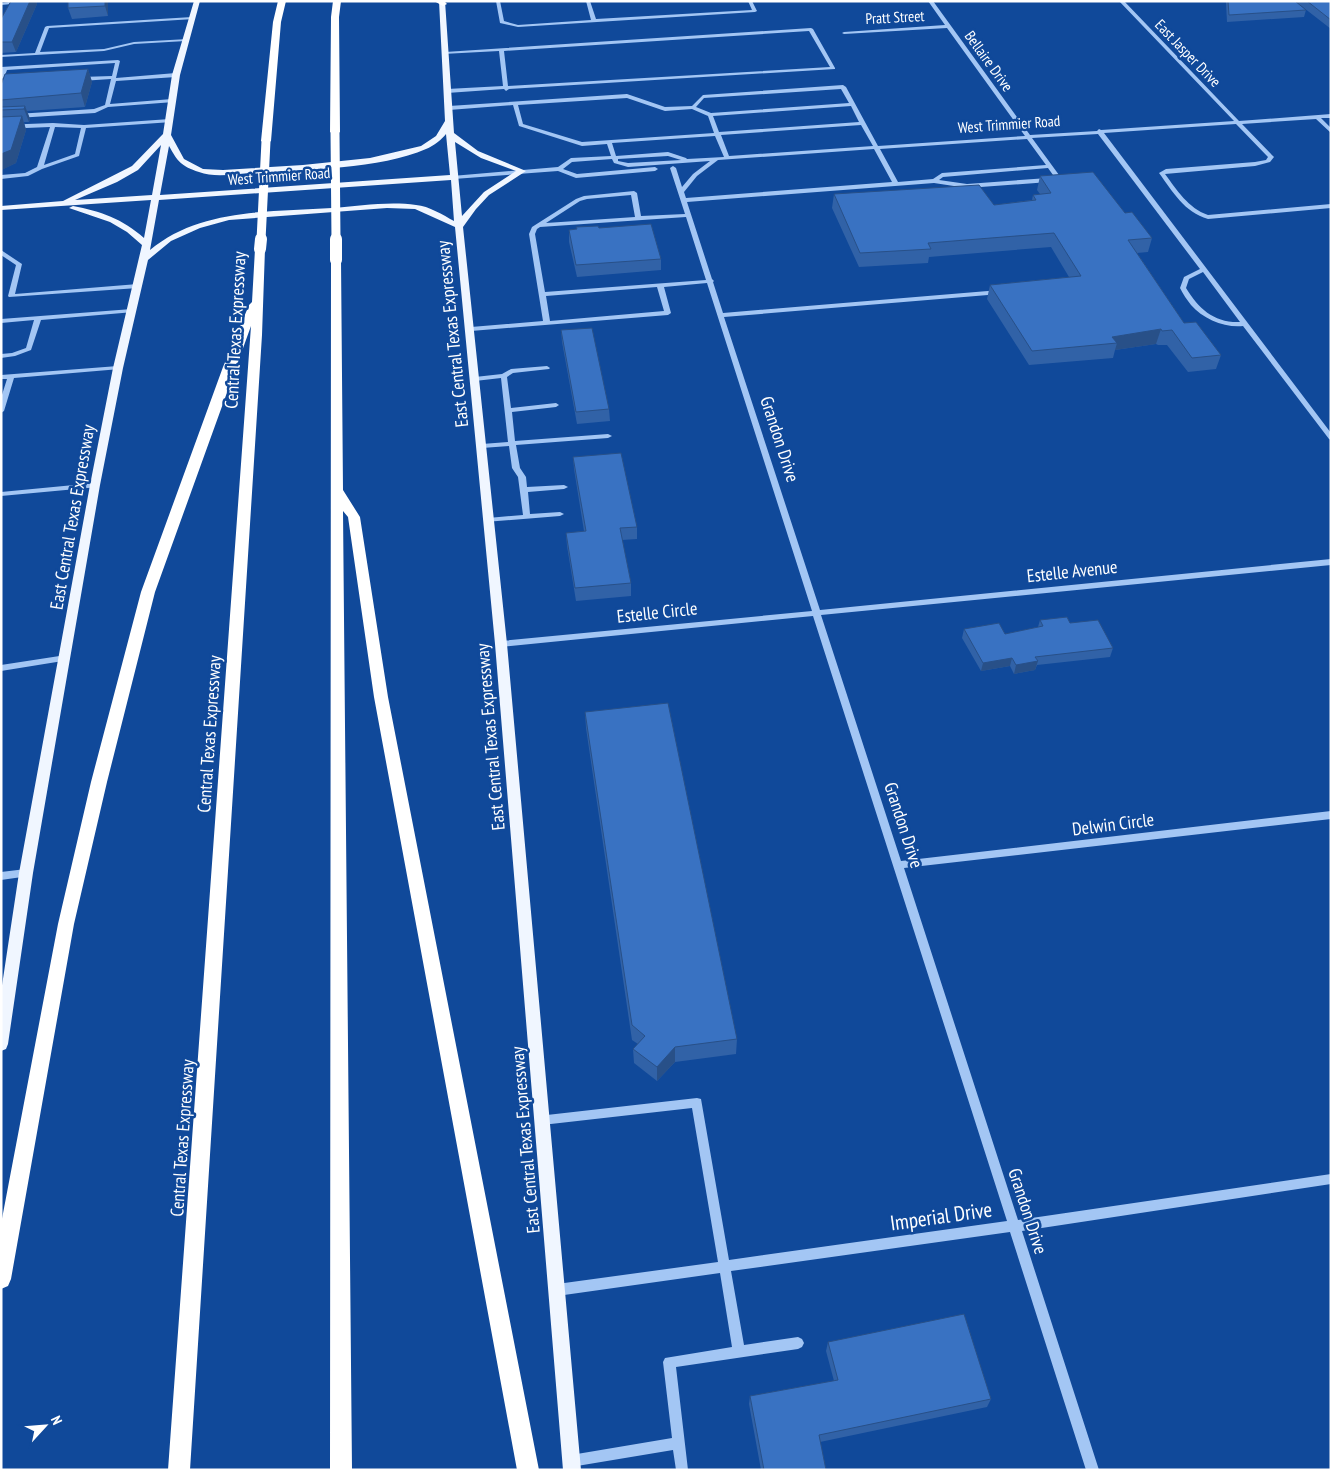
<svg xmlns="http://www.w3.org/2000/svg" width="1332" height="1471" font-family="'PT Sans Narrow',sans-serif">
<rect width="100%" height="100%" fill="#10499a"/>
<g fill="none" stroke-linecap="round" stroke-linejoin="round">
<g fill="#a3c6f4" fill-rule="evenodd">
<polygon points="20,1 44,1 1,5 1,3"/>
<polygon points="496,1 500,1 504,21 518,25 591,20 586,1 590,1 596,19 752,10 748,1 752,1 757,11 755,12 518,27 500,23"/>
<path d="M928,1H933L1030,135L1097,131L1099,129L1101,130L1234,121L1119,1H1124L1239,121L1331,114V118H1321L1331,128V133L1316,119L1242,124L1273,156L1274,157L1270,162L1255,166L1165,174C1177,190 1188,208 1208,215L1331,204V208L1208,219C1184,212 1173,192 1159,173L1166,169L1255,162L1266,160L1268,157L1236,124L1104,133L1331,433V440L1329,439L1243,326C1225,328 1203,319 1191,305C1187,300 1183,294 1180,288L1184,277L1200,269L1098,134L1032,138L1059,175L1049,182L967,188L934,183L687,202L712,279L714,281L713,282L723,313L1000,290L1003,292L1000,294L724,317L820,610L1331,559V565L821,615L901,861L1331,811V819L904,868L1018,1220L1331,1174V1184L1022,1231L1099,1470H1086L1010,1232L731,1271L744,1345L798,1337L802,1339L804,1343L802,1347L798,1349L676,1367L688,1470H676L673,1450L571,1467L566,1466L565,1461L566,1456L571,1455L672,1438L663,1362L665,1358L732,1347L720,1273L557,1296L553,1294L551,1290L553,1286L557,1284L718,1262L692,1108L542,1125L538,1124L537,1120L538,1116L697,1098L701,1099L729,1260L1007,1221L813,616L501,647L497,644L501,641L812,611L707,283L664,287L671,313L668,315L471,331L468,329L471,327L543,321L529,234L532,227L576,199L584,196L634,191L637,193L641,216L685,214L670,168L673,166L676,168L682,187L693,174L710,161L628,167L614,163L612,159L572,162L563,169L577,174L655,167L658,169L655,171L576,178L558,171L454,179L451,177L452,176L558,167L571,158L611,156L607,144L582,146L519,126L513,105L449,110L446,108L449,106L627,94L665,107L692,106L703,95L843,85L846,87L878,146L1025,136L947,28L844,34L842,33L844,32L945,25ZM841,89L849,103L711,113L696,107L704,98ZM627,98L665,111L692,109L708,116L714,133L582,142L523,124L518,105ZM851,106L859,122L719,132L713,116ZM861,125L873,146L729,156L721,135ZM715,136L724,157L687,159L686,158L668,152L616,156L612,143ZM1027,139L1046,165L942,173L933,179L898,182L880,149ZM874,149L892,182L686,198L684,192L697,176L718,160ZM668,156L681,160L628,163L618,161V159ZM1048,168L1053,175L1048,178L967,184L939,180L943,177ZM631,195L635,217L546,223L580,201L587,199ZM686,217L706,280L545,292L535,234L537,229L540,227ZM1203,272L1240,322C1214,323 1199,309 1186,288L1189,279ZM657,287L664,311L550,321L546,296Z"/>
<polygon points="192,17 194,18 194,19 49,28 40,52 104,49 134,42 188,39 188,40 186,41 134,44 104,51 1,57 1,55 35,53 45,27 47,26"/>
<path d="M811,28L813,29L835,68V69L509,89L506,91L504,89L447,93L444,91L447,89L503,86L499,51L443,54V53L445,52ZM809,31L830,67L508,86L504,51Z"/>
<polygon points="118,60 120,61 116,78 176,73 179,75 176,77 116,81 110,104 172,99 175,101 174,102 108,107 95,113 1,119 1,115 94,109 105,105 111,79 81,81 78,79 81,77 112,76 115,63 7,70 4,78 1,79 1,67"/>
<path d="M170,119L173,121L172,122L86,128L79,156L42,169L28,176L1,179V175L25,173L37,167L50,127L1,129V125L53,123L84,125ZM55,127L81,128L75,154L44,165Z"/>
<polygon points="1,250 22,264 15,294 138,284 141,286 138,288 9,297 8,296 16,265 1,255"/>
<polygon points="132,309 135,311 134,312 41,320 31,350 15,356 1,358 1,354 12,353 26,348 34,320 1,323 1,319"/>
<polygon points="118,366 121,368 120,369 14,378 4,411 1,413 1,398 7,379 1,379 1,375"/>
<polygon points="547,366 550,368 549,369 513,373 507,377 511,408 556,403 559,405 556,407 512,412 515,441 608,434 612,436 608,438 516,445 520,468 526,477 527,487 564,485 568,487 564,489 528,492 530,514 560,512 564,514 560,516 485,522 484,520 488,518 523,515 518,477 512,468 509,446 482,448 478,446 482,444 508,442 501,378 475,381 472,379 475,377 502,374 511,369"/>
<polygon points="95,483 98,483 98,487 1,496 1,492"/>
<polygon points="66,655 69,656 70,658 69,660 1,671 1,665"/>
<polygon points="26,869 29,870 31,873 29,876 1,880 1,872"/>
</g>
<path fill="#f0f6ff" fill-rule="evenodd" d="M194,1H200L180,75L171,135L184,159L203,169L223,170L303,165L370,158L421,146L436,136L445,121L439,1H445L454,133L478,151L526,171L489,195L476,209L463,227L507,644L581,1470H563L495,644L455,227L415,209L387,208L229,220L200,228L171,241L148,260L123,368L100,485L33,873L8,1044L6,1049L1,1051V992L19,873L90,485L113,368L142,245L127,232L110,222L69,208L73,206C100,211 123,219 144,238L151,200L1,210V206L63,201L132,166L163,134L172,75ZM446,134L450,175L160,195L169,146C178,162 181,166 199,172C214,178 236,174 252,173C301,170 381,169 426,149C434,146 442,139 446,134ZM455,142L481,158L516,171L484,192L462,216ZM161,145L152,195L75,200L117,182L138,170ZM451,180L454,221C443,215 429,206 416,205C389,201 359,206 332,208C271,212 200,208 150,250L159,200Z"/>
<g fill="#fff" fill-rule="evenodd">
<polygon points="278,1 286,1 281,22 271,141 266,144 261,141 273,22"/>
<polygon points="333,1 341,1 339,17 340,132 335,135 330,132 331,17"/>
<polygon points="434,1 444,1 447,4 443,6"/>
<polygon points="260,246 265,249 262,335 190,1470 168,1470 251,326 155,592 107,782 74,924 11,1279 8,1286 1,1289 1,1224 58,924 91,782 141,592 223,367 249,305 252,302 255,249"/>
<polygon points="336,257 341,260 343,490 360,517 388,697 539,1470 517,1470 374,697 348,517 343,511 352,1470 330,1470 331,260"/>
</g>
<g stroke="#fff" stroke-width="9">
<polyline points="335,132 336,240"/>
<polyline points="261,240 266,141"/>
</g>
<g stroke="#fff" stroke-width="12">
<polyline points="336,239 336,260"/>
<polyline points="260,249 261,239"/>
</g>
</g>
<g fill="#3162a7">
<polygon points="11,1 36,1 37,4 16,52 1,53 1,19"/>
<polygon points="108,1 108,16 72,19 68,8"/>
<polygon points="1226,1 1295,1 1306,10 1304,17 1227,22 1226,3"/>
<polygon points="1295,1 1331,1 1331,29"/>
<polygon points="88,69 92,82 85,107 27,111 30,119 29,122 24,122 26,130 16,163 1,170 1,85"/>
<polygon points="1040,176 1125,213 1152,238 1148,252 1137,253 1184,323 1221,355 1216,369 1188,372 1167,345 1158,345 1156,344 1115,350 1113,358 1029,365 987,299 990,285 1069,277 1051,247 929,257 928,263 859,267 832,208 834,194 994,205 1032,200 1033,195 1040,194 1037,190"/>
<polygon points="576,227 599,228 661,259 661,270 577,277 569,242 569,230 576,229"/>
<polygon points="561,330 609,409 610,421 577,424 562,342"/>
<polygon points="573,457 637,527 637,539 622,540 631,583 631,596 576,601 567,546 566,533 584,531 574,469"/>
<polygon points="1040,620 1070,623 1113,648 1110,657 1037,665 1035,670 1014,674 1010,666 981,671 962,638 964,629 1005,634 1038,627"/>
<polygon points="585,712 737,1039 736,1054 675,1062 657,1081 634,1063 633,1049 638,1044 632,1040 586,728"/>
<polygon points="828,1342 991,1399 987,1407 820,1442 826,1470 761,1470 749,1404 750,1396 834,1381 826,1351"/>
</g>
<g fill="#285088">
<polygon points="30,1 36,1 37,4 16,52 12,42"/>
<polygon points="105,1 108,1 108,16 105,6"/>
<polygon points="88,69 92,82 85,107 81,93"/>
<polygon points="25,106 30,119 29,122 24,109"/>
<polygon points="22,116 26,130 16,163 2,170 1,167 1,154"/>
<polygon points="1161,329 1156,344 1115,350 1117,343 1112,337"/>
<polygon points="1012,658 1010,666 981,671 983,663"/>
<polygon points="1038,661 1035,670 1014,674 1016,665"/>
<polygon points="675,1047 675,1062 657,1081 657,1067"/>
</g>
<g fill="#3972c2" stroke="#285088">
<polygon points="11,1 30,1 12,42 1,42 1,19"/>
<polygon points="68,1 105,1 105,6 68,8"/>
<polygon points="1228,1 1295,1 1306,10 1229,15"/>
<polygon points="1307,1 1331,1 1331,20"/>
<polygon points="88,69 81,93 1,100 1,85 5,74"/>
<polygon points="25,106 24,109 1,110 1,107"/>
<polygon points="22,116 11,150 1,154 1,117"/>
<polygon points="1093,172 1125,213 1132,212 1152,238 1128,240 1184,323 1196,322 1221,355 1192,358 1172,330 1162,331 1161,329 1112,337 1117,343 1032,351 990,285 1081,276 1054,233 928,243 931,249 860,253 834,194 979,185 994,205 1036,200 1033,195 1051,193 1040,176"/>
<polygon points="651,224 661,259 576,265 569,230 577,229 576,227 598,226 599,228"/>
<polygon points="592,328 609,409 576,412 561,330"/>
<polygon points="621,453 637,527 620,528 631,583 575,588 566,533 586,531 573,457"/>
<polygon points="1067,617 1070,623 1098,620 1113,648 1035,657 1038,661 1016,665 1012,658 983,663 964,629 999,623 1005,634 1043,626 1040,620"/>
<polygon points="668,703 737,1039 675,1047 657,1067 633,1049 645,1036 632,1025 585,712"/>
<polygon points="964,1314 991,1399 819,1435 826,1470 764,1470 750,1396 838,1380 828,1342"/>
</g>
<g text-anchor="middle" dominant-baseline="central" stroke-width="5" stroke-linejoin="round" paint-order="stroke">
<g font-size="15" fill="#fff" stroke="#10499a">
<text transform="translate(895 17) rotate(-3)">Pratt Street</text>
<text transform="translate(1188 53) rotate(46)">East Jasper Drive</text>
<text transform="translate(989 61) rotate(54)">Bellaire Drive</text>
<text transform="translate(1009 124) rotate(-4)">West Trimmier Road</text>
<text transform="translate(279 176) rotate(-4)">West Trimmier Road</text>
</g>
<g font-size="18" fill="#fff" stroke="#10499a">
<text transform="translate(235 330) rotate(-87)">Central Texas Expressway</text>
<text transform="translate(452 334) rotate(-96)">East Central Texas Expressway</text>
<text transform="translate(780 439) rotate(72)">Grandon Drive</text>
<text transform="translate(72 517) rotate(-80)">East Central Texas Expressway</text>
<text transform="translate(1072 571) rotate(-6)">Estelle Avenue</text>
<text transform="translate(657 612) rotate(-6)">Estelle Circle</text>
<text transform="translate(209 734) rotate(-86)">Central Texas Expressway</text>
<text transform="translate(490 737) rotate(-95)">East Central Texas Expressway</text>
<text transform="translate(1113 824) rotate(-7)">Delwin Circle</text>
<text transform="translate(904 825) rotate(72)">Grandon Drive</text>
<text transform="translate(182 1138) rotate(-86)">Central Texas Expressway</text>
<text transform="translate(525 1140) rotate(-95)">East Central Texas Expressway</text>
<text transform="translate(1028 1211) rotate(72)">Grandon Drive</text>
</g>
<g font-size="21" fill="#fff" stroke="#10499a">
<text transform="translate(941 1216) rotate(-8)">Imperial Drive</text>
</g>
</g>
<rect width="1332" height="1471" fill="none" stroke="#ffffff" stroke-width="5"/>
<g transform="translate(45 1426) rotate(64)" stroke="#10499a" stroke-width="4" paint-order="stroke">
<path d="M0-4L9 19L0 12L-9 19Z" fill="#ffffff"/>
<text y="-8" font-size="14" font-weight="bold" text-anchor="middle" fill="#ffffff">N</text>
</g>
</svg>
